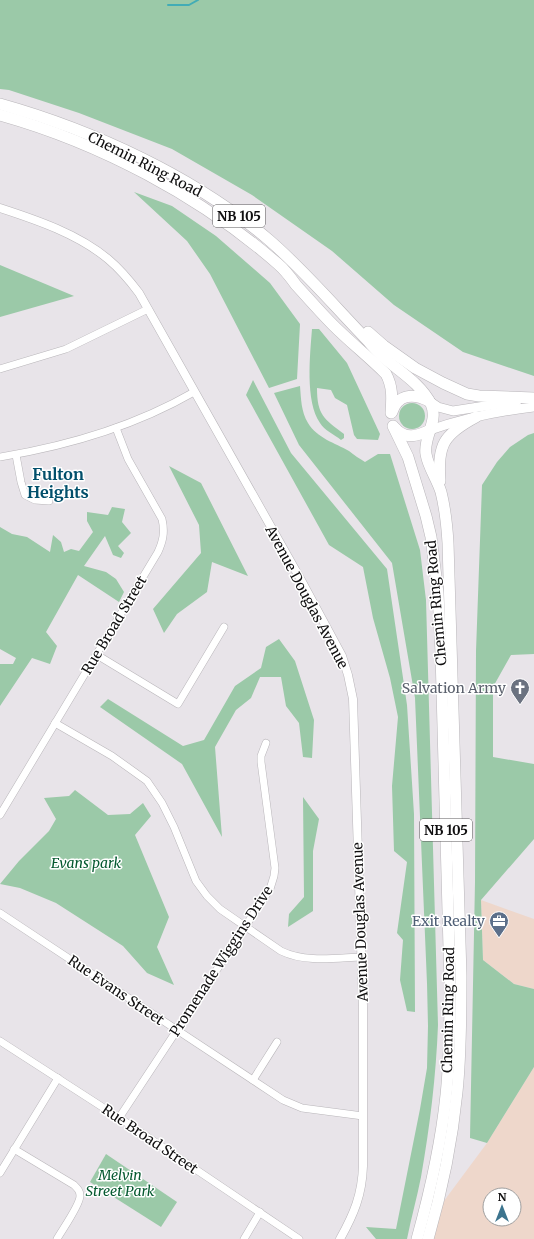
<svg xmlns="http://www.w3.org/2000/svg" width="534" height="1239" font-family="Merriweather,serif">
<rect width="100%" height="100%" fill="#e8e4e9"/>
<g fill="#eed7cb" fill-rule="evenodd">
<polygon points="481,900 534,919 534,989 514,984 483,960"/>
<path d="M534,1067V1239H428L435,1213L487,1143ZM490,1195H514V1219H490Z"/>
</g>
<g fill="#9bc9a8">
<polygon points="0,0 534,0 534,376 463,352 394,305 332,251 252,195 172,149 79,113 9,90 0,89"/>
<polygon points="134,192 172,206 216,236 270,283 300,324 297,379 269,388 210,274 187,241"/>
<polygon points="0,265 74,296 0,317"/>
<path d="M312,329H319L347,363L380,434L378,440L357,439L354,435L347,405L335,398L331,390L317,388C317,415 324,419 344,434V438L341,440C335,435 324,430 320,423C305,401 310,355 312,329Z"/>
<polygon points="253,380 291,453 387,569 407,705 414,814 415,1012 407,1011 400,980 403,940 397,933 407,862 394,851 392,786 398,717 390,678 373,618 363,567 329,545 246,395"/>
<path d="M300,386C301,398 301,412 308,423C317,438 335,443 349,451C354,455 360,459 365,462L378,454H390L420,550L426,600L438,1025C436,1076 430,1126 421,1177C417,1198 411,1218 407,1239H376L366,1227L396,1229L420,1109L427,1068L428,1026L427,983L415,698L392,563L299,445L274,393Z"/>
<circle cx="412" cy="416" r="13"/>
<polygon points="534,433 534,654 511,655 493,687 493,757 534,764 534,839 481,900 483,960 514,984 534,989 534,1067 487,1143 470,1138 475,882 476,651 482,485 497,462 510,447 528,435"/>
<polygon points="169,466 201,483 248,576 212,562 207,592 177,614 164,633 153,609 201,553 199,525"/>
<polygon points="112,507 125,509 122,522 131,533 118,546 124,553 121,558 113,555 105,536 84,566 106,572 116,579 124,592 119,602 78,575 46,632 57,646 50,664 32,658 0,706 0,664 13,664 16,658 0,649 0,527 12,534 27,537 50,552 53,535 61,542 64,552 71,549 79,551 93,532 87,521 87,512 108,515"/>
<polygon points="279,639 295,661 314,720 312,758 303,757 299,723 286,706 281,677 260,677 251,698 236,710 215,747 222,837 182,764 100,707 108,699 183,746 204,740 235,686 261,668 266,647"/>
<polygon points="75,790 108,815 130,814 143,803 151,816 135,835 169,917 157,947 174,985 147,973 123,946 56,903 20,888 0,884 19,861 49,831 56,819 44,798 69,796"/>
<polygon points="303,797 319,819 313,851 313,911 288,927 289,914 304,897"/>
<polygon points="106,1154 177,1202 161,1227 90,1182"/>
</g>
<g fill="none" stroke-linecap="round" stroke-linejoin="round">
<polyline stroke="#42acb6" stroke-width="2" points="168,5 189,5 198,0"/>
<g stroke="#b9b6ba" stroke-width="8">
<g id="minor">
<polyline points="0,369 66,349 148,309"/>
<polyline points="16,455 21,482 25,495 35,500 49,501"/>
<path d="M0,457C67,446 135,426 194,392"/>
<polyline points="97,655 178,704 224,627"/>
<path d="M55,723L112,756L147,781L162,803L174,827L196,881L207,896L220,909L281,951C306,963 335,958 362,957"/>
<path d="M0,815L158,552C163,541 165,532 162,519L128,459L116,428"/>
<polyline points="0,913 283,1100 302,1108 363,1116"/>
<polyline points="0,1041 124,1121 299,1239"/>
<polyline points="253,1080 277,1042"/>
<polyline points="119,1118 270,889 274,876 275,868 261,762 261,756 266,743"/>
<path d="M14,1149L74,1185C78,1189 80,1191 80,1196C80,1205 62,1230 57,1239"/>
<polyline points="0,1173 58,1078"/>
<polyline points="244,1239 260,1212"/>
</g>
</g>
<g stroke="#b9b6ba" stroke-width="9">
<path id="tertiary" d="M0,208C37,220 78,234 108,259C120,269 130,281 139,293L301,580L342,656L348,675L353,699L363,1006V1166C362,1195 354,1214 340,1239"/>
</g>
<g stroke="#b9b6ba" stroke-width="10">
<g id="secondary">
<polyline points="429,401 438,407 453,411 517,401"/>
<path d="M430,430C464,418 499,411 534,407"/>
</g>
</g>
<g stroke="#b9b6ba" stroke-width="12">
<g id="trunk">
<path d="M0,104C93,130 195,177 269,240C305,271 336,308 369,342C373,347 378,352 383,357C400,372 420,383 431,404C439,421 423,437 426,454C428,467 437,479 441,492C445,508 447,526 448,543L461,976C461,1015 461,1054 457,1092C452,1142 442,1191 428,1239"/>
<path d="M0,115C100,143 200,196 278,264C285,270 291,278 296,285C308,298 320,312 333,325C350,342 369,357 386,374C393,387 392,399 391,413"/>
<polyline points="368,332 384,346 415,368 443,383 467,394 479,396 534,398"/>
<path d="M392,412C398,394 413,393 429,401"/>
<path d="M393,426L408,457L426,516L431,537L438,593L441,653L450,985C450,1022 450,1058 446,1095C441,1144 430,1192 417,1239"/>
<path d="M395,428C405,440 418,436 430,430"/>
<path d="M440,481C437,445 444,434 476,417"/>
</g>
</g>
<use href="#minor" stroke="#fff" stroke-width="7"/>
<use href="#tertiary" stroke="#fff" stroke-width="8"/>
<use href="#secondary" stroke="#fff" stroke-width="9"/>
<use href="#trunk" stroke="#fff" stroke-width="11"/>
</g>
<defs>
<g id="church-pin" transform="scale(1)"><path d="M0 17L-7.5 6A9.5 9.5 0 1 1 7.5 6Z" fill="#6b7280" stroke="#fff"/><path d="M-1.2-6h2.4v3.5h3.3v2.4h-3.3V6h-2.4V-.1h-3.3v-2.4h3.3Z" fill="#fff"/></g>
<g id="office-pin" transform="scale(1)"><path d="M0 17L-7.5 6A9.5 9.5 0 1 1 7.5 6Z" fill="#5c6f8a" stroke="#fff"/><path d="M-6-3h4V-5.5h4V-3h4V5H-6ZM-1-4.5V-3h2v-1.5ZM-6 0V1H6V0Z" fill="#fff"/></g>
</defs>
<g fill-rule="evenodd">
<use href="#church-pin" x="520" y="688"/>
<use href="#office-pin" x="499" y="921"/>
</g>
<g text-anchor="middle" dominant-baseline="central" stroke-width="3" stroke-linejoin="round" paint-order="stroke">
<g fill="#fff" stroke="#585758" stroke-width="1">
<rect x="213" y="205" width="52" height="22" rx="3"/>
<rect x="420" y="819" width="52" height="22" rx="3"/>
</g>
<g font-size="13" font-weight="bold" fill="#100f10">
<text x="239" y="216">NB 105</text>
<text x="446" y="830">NB 105</text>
</g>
<g font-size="14" fill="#100f10" stroke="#fff">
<text transform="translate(145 164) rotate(27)">Chemin Ring Road</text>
<text transform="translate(307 597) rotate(62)">Avenue Douglas Avenue</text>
<text transform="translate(436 603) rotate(-95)">Chemin Ring Road</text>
<text transform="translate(114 625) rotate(-59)">Rue Broad Street</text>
<text transform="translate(360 922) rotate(-92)">Avenue Douglas Avenue</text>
<text transform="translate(221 961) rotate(-57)">Promenade Wiggins Drive</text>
<text transform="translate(116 990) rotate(34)">Rue Evans Street</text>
<text transform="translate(448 1010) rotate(-89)">Chemin Ring Road</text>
<text transform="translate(150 1139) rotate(34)">Rue Broad Street</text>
</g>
<g font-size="14" fill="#5b616d" stroke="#fff" text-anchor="end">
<text x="506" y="688">Salvation Army</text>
</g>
<g font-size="14" font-style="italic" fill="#04592f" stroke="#fff">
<text x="86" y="863">Evans park</text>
<text x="120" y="1175">Melvin<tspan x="120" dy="16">Street Park</tspan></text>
</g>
<g font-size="14" fill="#4e5e75" stroke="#fff" text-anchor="end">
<text x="485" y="921">Exit Realty</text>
</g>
<g font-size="16" font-weight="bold" fill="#024f6b" stroke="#fff">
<text x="58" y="474">Fulton<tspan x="58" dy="18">Heights</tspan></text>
</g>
</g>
<g transform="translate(502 1207)"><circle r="19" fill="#ffffff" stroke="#9f9f9f"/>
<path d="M0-3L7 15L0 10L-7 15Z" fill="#3c748e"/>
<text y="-6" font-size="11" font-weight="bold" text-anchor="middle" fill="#100f10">N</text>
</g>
</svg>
